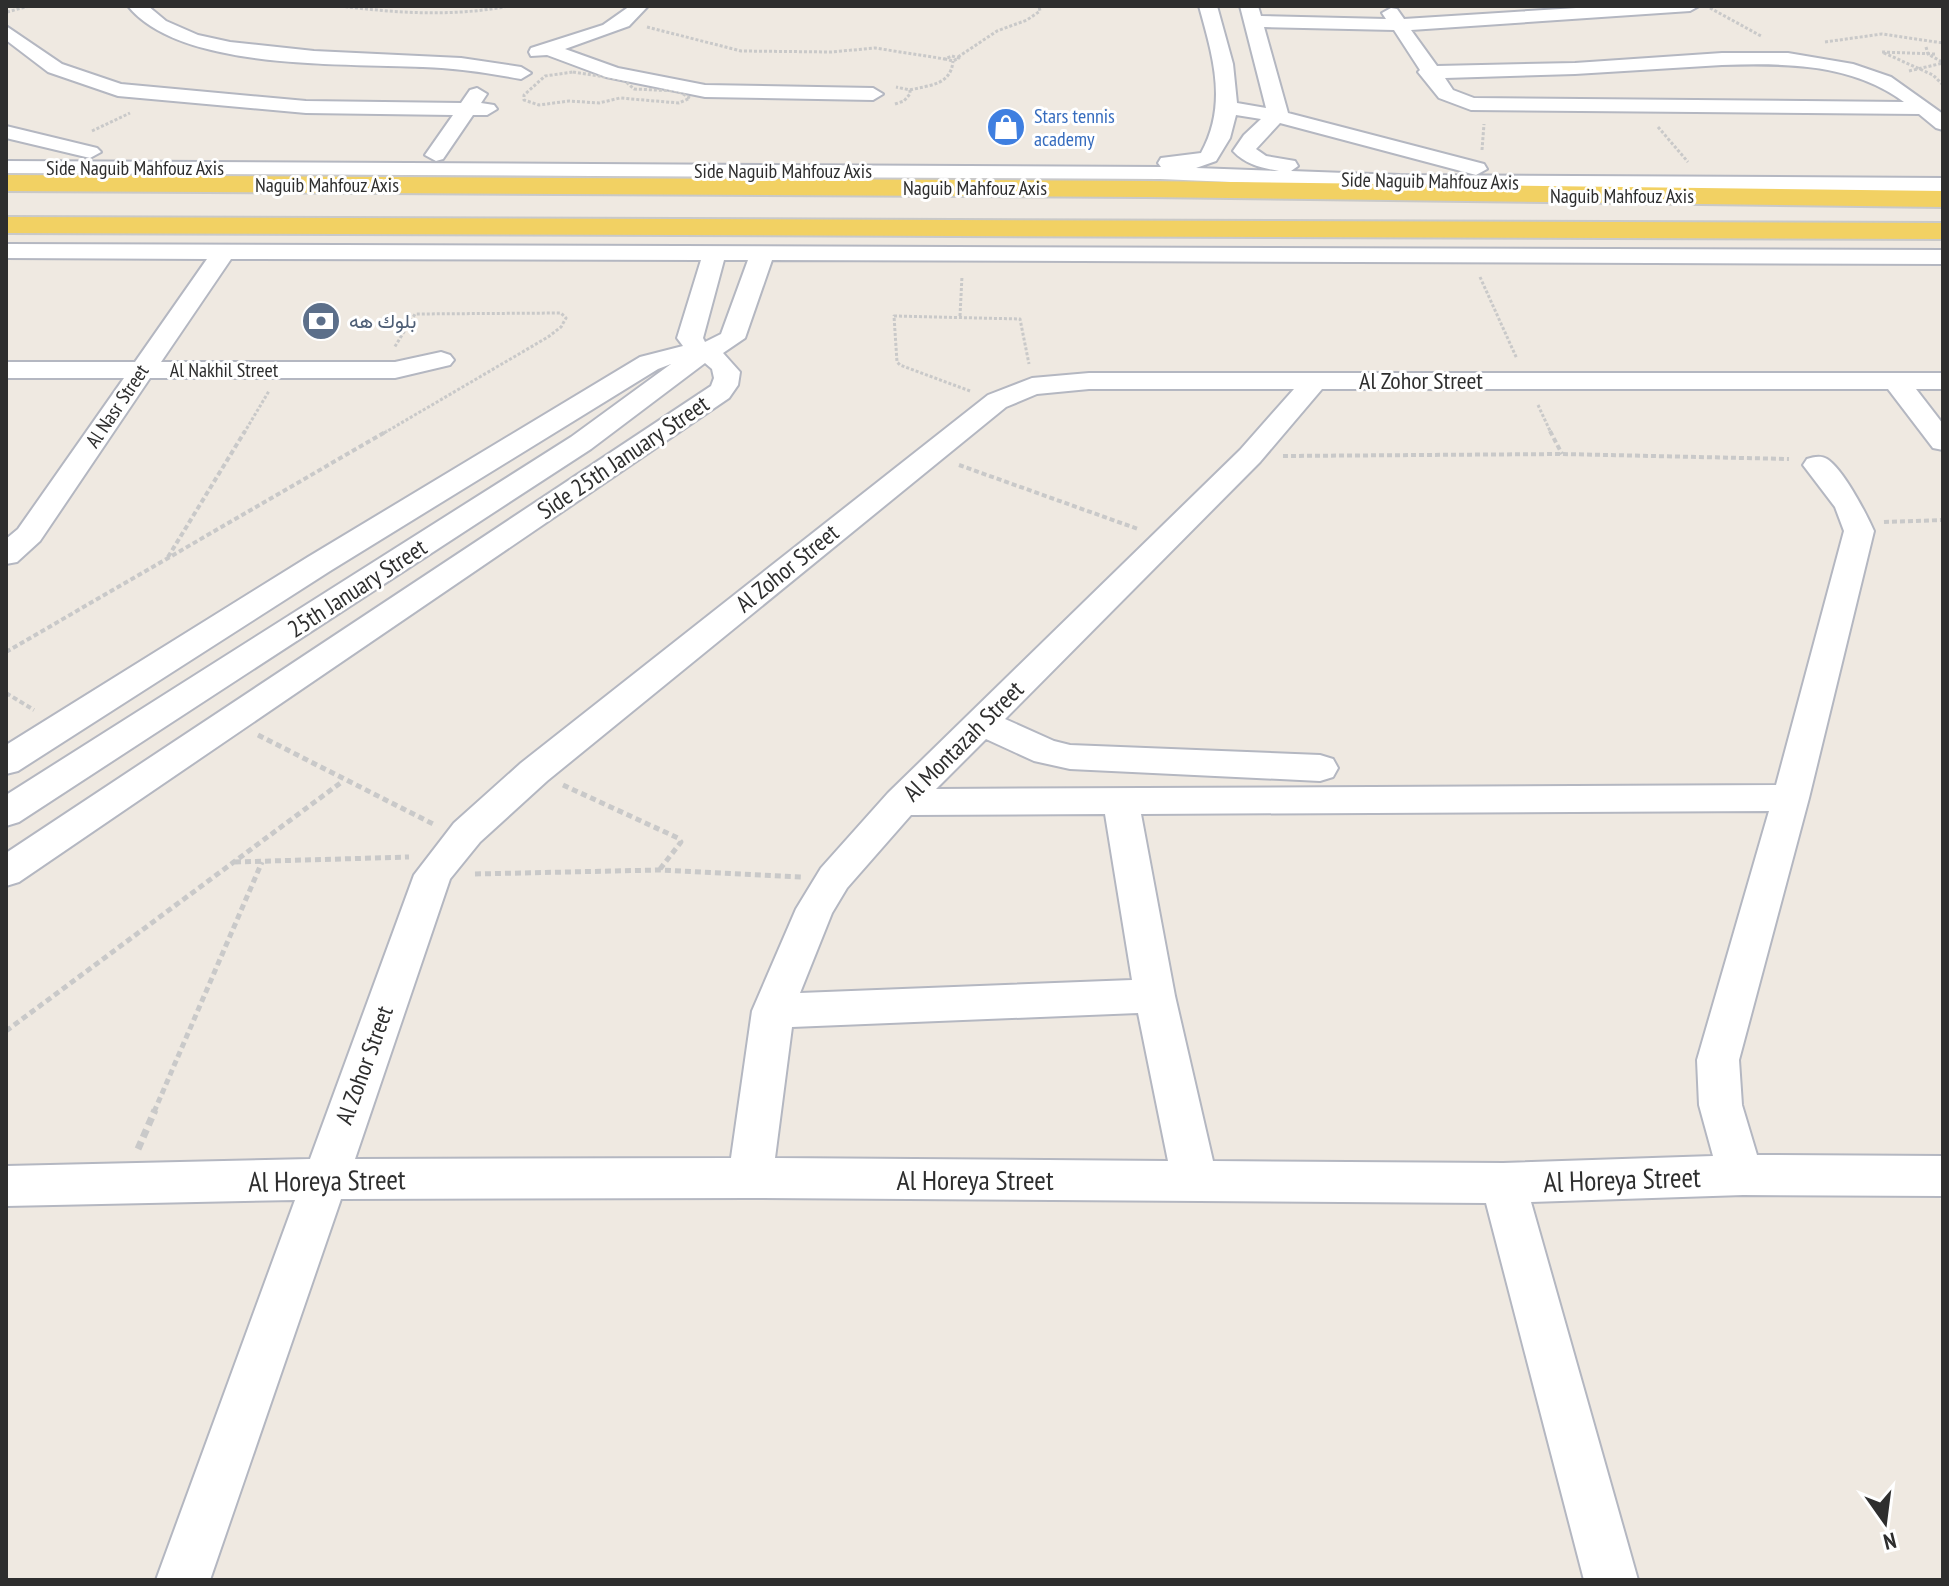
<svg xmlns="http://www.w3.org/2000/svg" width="1949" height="1586" font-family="'PT Sans Narrow',Vazirmatn,sans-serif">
<rect width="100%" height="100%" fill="#efe9e1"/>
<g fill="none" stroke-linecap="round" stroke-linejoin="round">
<g stroke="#b4b7c1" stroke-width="4">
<g id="minor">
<path d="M128,6H148L166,21L198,35L230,42L314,51L461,58L521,67L531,73L521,79C489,73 456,68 423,67C345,63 180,71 128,6Z"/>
<polygon points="630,6 648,6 629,26 565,49 618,68 705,85 873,88 883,94 873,100 705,97 606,77 547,55 531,56 529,52 531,48 603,25"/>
<path d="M1199,6H1217L1233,64L1237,103L1266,108L1240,6H1258L1261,16L1386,19L1382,13L1391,8L1397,9L1404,19L1608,6H1699L1690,11L1411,30L1437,66L1575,63L1722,53H1788L1853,64L1891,77L1943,114V130L1936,128L1919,114L1471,110L1439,98L1418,72L1420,70L1394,30L1264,27L1288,113L1484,164L1487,169L1476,175L1280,123L1256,149L1266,156L1295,161L1298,166L1291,171L1400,175L1943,178V192L1400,189L1160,179L6,173V161L1161,167L1158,163L1161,158L1201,153C1228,104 1213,57 1199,6ZM1722,65C1785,63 1851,63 1904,102L1474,98L1453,90L1445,78L1575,74ZM1236,115L1261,119L1244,135L1233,151C1246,165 1262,168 1279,171L1196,168L1216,161L1230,138Z"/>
<polygon points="6,26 62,64 121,84 306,101 461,103 470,90 477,88 487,94 481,103 494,105 497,109 487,115 473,115 443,159 436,161 425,155 453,115 306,113 118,96 48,72 6,40"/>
<polygon points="6,126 97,148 101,152 90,158 6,138"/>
<path d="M6,244L1943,250V264L772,260L745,338L723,353L740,372L738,385L729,398L19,882L6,886V853L711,386L714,378L712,369L705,363L591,449L19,822L6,826V795L571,437L671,364L658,369L330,571L18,771L6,774V745L308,557L640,357L683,346L677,338L701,260L231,259L161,362H395L441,352L450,355L454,360L450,365L395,378H150L40,541L17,562L6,564V539L18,529L124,378H6V362H135L207,259L6,258ZM724,260H748L721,334L705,342L703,338Z"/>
<path d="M1089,373H1943V389H1916L1943,424V450L1933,448L1888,389H1322L1260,462L1005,719L1054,741L1070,745L1320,755L1333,759L1338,768L1333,777L1320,781L1070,769L1034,761L986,739L936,789L1776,785L1844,531L1835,507L1803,465L1807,459C1813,457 1821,455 1827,459C1843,469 1866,513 1874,531L1809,798L1739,1060L1742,1105L1757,1155L1943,1156V1196L1743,1195L1531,1202L1638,1580H1584L1486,1203L750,1198L341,1199L210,1580H156L295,1200L6,1206V1166L310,1159L414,875L454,823L521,763L988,395L1032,378ZM1089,389H1294L1240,450L888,793L821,868L796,909L752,1011L731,1158L355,1159L450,879L480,842L547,781L1006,407L1037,394ZM1769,811L1697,1060L1699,1105L1713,1156L1503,1163L1213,1161L1175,996L1141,814ZM1105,814L1132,980L800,993L832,913L847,888L911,815ZM1138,1013L1168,1161L775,1158L792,1027Z"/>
</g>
</g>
<g stroke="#c9c9c9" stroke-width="4">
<g id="major">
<polygon points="6,175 1146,181 1943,191 1943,207 1146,197 6,191"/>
<polygon points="6,217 1943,223 1943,239 6,233"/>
</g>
</g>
<g stroke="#c9c9c9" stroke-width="3" stroke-dasharray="3 2" stroke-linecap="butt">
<path d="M340,6C397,13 452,17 509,6"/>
<polyline points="1710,8 1761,36"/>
<polyline points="7,12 29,6"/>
<polyline points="647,27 741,51 831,52 875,48 945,59"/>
<polyline points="1825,42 1882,34 1943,43"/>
<polyline points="1926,47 1928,54 1942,62"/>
<polyline points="1935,54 1882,52 1933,75 1943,85"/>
<polygon points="952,56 959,58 953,61 945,59"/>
<polyline points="958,57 997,31 1027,20 1040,11 1039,6"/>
<polyline points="1909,71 1943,63"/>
<polygon points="573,72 624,80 634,89 678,91 690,98 679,103 620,98 599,103 569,101 539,105 524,100 524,95 545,76"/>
<path d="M910,90C930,85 951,85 953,61"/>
<polyline points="895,104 904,101 910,94 910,90 896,87"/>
<polyline points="1658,127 1688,162"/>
<polyline points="92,131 130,113"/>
<polyline points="1482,150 1484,124"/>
<polyline points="1480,277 1517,359"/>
<polyline points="960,316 962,276"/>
<polyline points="970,391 900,365 897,362 894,316 1020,319 1029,364"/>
<polyline points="1538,405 1551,433"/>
<polyline points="244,433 269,391"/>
<polyline points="384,433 548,337 561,327 566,318 561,313 415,314 394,348"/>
</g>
<g stroke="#c9c9c9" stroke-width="4" stroke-dasharray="5 3" stroke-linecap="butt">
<polyline points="1550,431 1562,454"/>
<polyline points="1283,456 1562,454 1789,459"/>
<polyline points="959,465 1138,529"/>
<polyline points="1884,522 1943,520"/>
<polyline points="168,557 245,431"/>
<polyline points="6,652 387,431"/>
<polyline points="6,693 34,710"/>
</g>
<g stroke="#c9c9c9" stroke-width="5" stroke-dasharray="6 4" stroke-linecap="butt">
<polyline points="258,735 435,825"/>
<polyline points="563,785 678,838 681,842 660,869"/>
<polyline points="235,862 409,857"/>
<polyline points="475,874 659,870 801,877"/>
<polyline points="6,1031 343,781"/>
<polyline points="154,1112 262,862"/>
</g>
<polyline stroke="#c9c9c9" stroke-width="7" stroke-dasharray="8 5" stroke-linecap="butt" points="138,1149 155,1110"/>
<use href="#minor" fill="#fff" fill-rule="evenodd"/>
<use href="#major" fill="#f2d163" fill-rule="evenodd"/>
</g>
<defs>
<g id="shop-disc" transform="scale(2)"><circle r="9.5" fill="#3f7fe0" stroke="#fff"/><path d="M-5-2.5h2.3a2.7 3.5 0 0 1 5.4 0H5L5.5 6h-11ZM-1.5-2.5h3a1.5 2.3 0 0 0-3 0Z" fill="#fff"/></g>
<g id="bank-disc" transform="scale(2)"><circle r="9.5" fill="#5c6f8a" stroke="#fff"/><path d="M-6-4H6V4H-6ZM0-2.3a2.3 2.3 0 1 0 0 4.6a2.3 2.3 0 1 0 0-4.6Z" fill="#fff"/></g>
</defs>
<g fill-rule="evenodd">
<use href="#shop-disc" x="1006" y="127"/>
<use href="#bank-disc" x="321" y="321"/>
</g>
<g text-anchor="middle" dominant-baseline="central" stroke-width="6" stroke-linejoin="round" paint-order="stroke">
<g font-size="20" fill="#366cbe" stroke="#fff" text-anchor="start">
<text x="1034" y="116">Stars tennis<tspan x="1034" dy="23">academy</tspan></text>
</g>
<g font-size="20" fill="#2e2e2e" stroke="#fff">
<text x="135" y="168">Side Naguib Mahfouz Axis</text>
<text x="783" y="171">Side Naguib Mahfouz Axis</text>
<text transform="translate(1430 181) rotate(1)">Side Naguib Mahfouz Axis</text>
<text x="327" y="185">Naguib Mahfouz Axis</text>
<text x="975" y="188">Naguib Mahfouz Axis</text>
<text x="1622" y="196">Naguib Mahfouz Axis</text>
<text x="224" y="370">Al Nakhil Street</text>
<text transform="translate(117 406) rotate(-56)">Al Nasr Street</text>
</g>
<g font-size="20" fill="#4e5e75" stroke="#fff" text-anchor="start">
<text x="349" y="321">بلوك هه</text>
</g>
<g font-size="24" fill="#2e2e2e" stroke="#fff">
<text x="1421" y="380">Al Zohor Street</text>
<text transform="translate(623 457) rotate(-34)">Side 25th January Street</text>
<text transform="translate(787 568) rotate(-39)">Al Zohor Street</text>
<text transform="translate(357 588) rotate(-33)">25th January Street</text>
<text transform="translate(963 741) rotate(-45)">Al Montazah Street</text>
<text transform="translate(364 1065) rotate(-70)">Al Zohor Street</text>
</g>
<g font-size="28" fill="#2e2e2e" stroke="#fff">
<text x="975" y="1179">Al Horeya Street</text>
<text transform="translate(1622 1179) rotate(-2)">Al Horeya Street</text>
<text transform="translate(327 1180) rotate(-1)">Al Horeya Street</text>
</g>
</g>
<rect width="1949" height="1586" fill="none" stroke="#2e2e2e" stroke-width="16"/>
<g transform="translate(1885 1522) rotate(166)" stroke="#ffffff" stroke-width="6" paint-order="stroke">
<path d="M0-6L14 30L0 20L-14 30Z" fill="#2e2e2e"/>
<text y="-12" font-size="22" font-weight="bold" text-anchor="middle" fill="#2e2e2e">N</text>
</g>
</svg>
